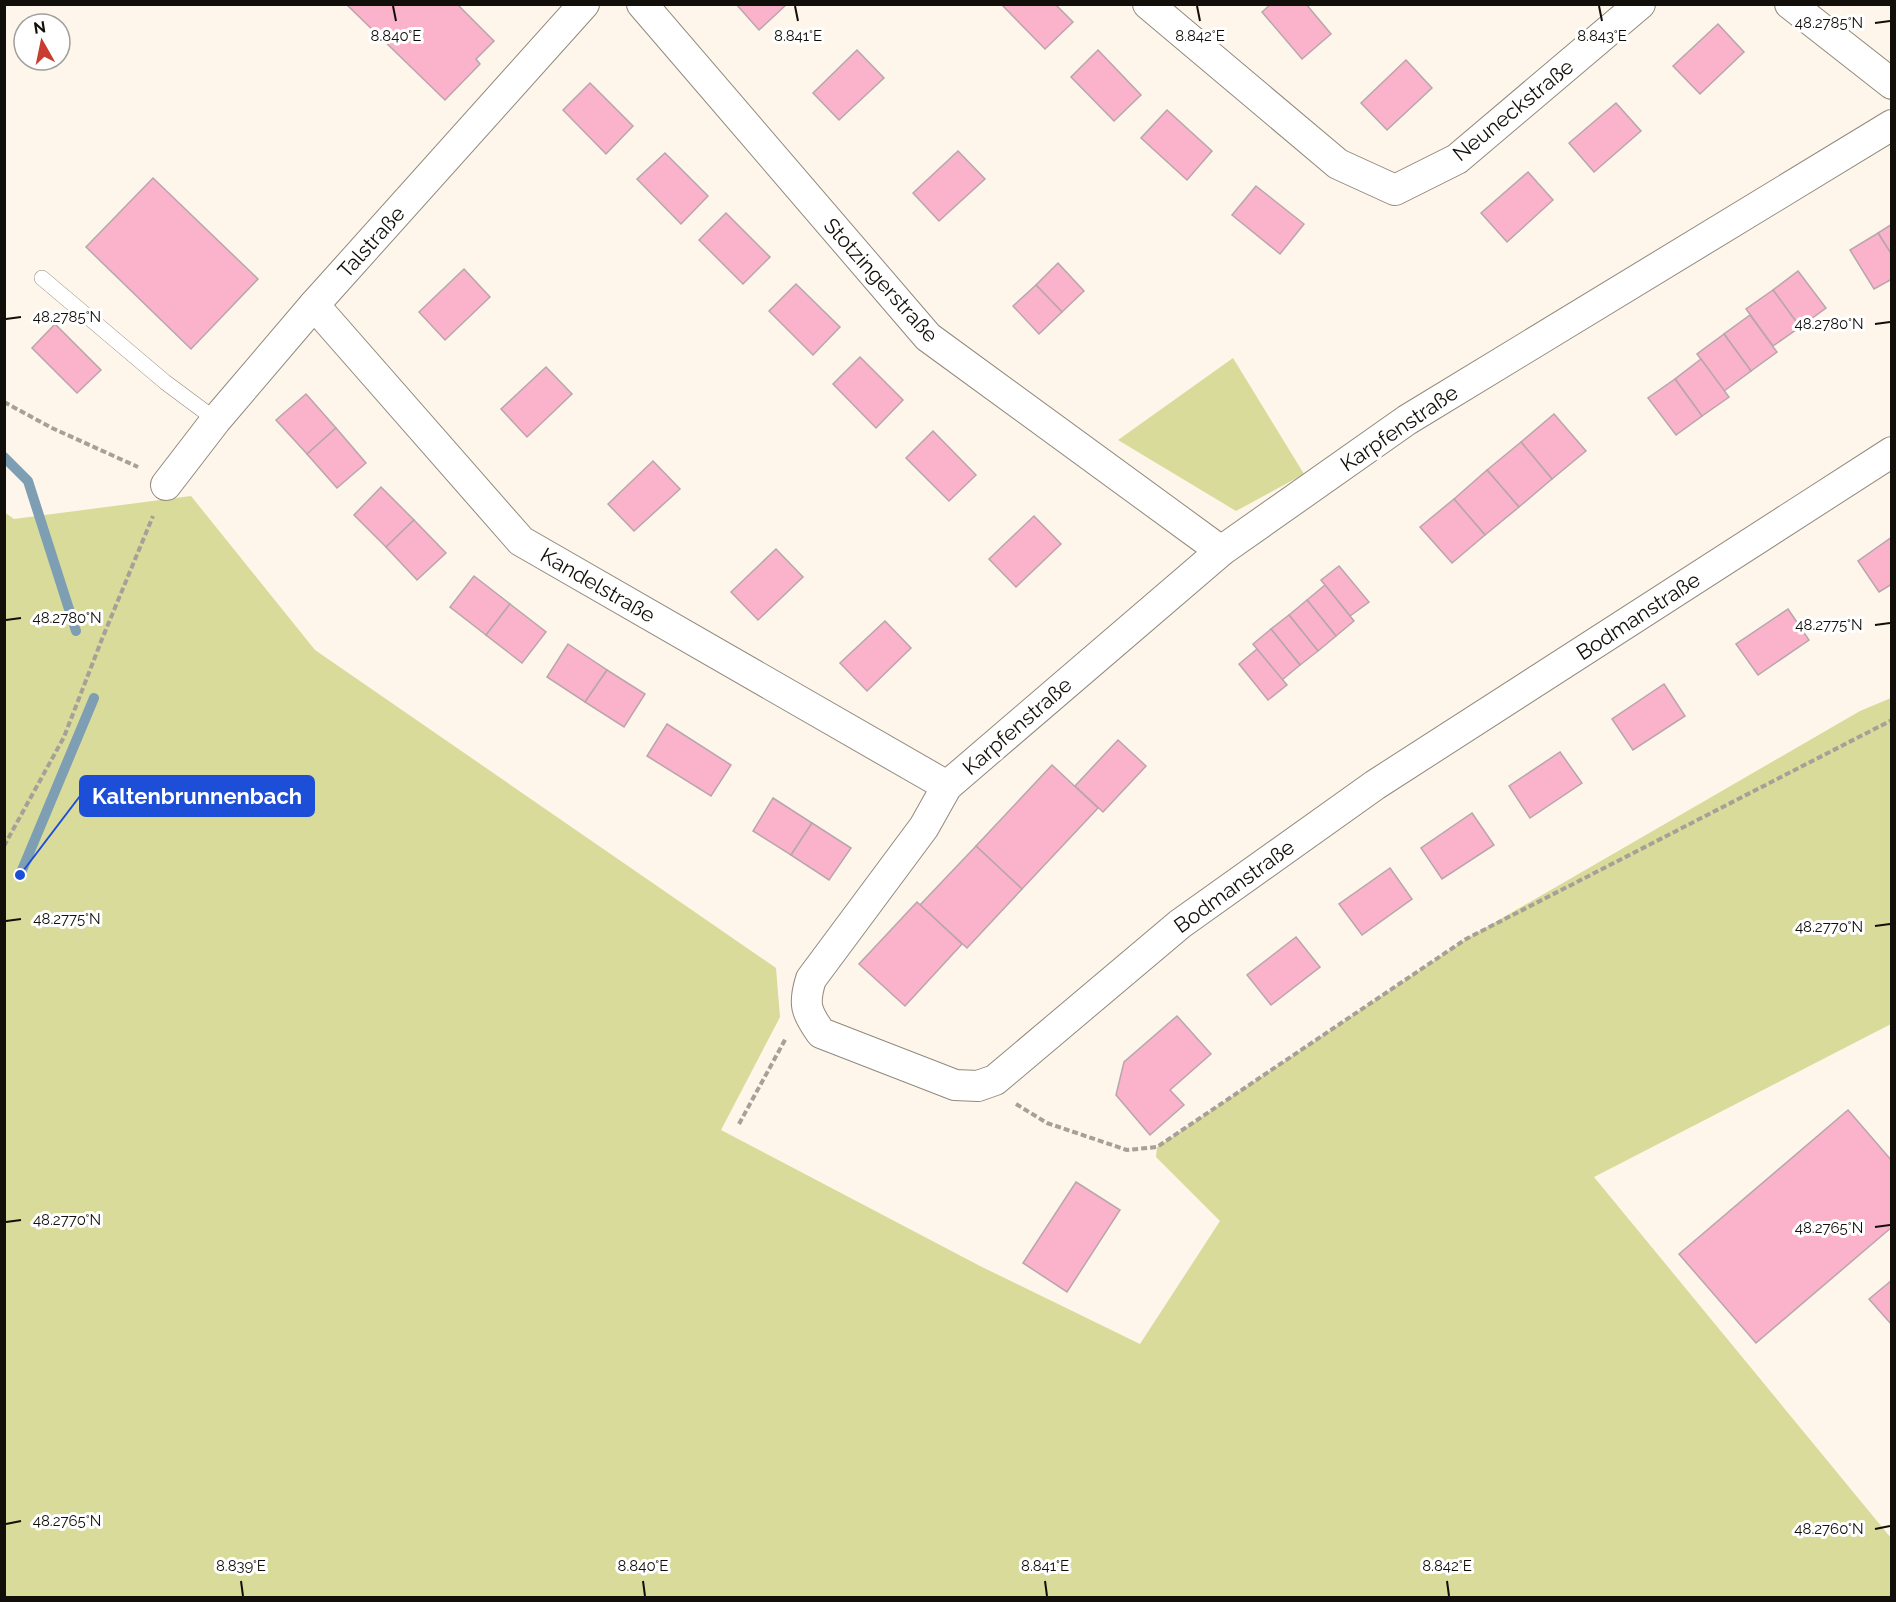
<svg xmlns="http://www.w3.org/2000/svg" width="1896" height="1602" font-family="Raleway,sans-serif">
<rect width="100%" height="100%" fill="#fef6eb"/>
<g fill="#d8db9a">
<polygon points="1233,358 1304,474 1236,511 1118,440"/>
<polygon points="191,496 315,650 776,968 780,1017 721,1130 980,1266 1140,1344 1220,1221 1156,1157 1157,1147 1466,939 1860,711 1891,698 1891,1024 1594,1177 1891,1538 1891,1597 5,1597 4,512 14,519"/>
</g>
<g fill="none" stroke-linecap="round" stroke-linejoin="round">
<g stroke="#7e9eb4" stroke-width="10">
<polyline points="4,457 28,481 76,631"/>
<polyline points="20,875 94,698"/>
</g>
</g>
<g fill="#fbb2cb" stroke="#b8a6ac" stroke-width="1.5">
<polygon points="346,4 457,4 494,41 476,59 480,64 445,100"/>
<polygon points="736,4 787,4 759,30"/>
<polygon points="1055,4 1073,22 1045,49 1002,5"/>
<polygon points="1271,4 1306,4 1331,34 1302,59 1262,12"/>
<polygon points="1718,24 1744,52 1700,94 1673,66"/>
<polygon points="857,50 884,78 839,120 813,93"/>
<polygon points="1098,50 1141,95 1114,121 1071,77"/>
<polygon points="1406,60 1432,88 1387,130 1361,103"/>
<polygon points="590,83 633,126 606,154 563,110"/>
<polygon points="1616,103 1641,131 1594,172 1569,143"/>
<polygon points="1167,110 1212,151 1187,180 1141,138"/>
<polygon points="958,151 985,179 939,221 913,193"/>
<polygon points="665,153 708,196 681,224 637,179"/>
<polygon points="1528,172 1553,200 1507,242 1481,213"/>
<polygon points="153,178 258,279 191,349 86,247"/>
<polygon points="1256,186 1304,224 1280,254 1232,215"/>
<polygon points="726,213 770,257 743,284 699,240"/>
<polygon points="1892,224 1892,255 1878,233"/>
<polygon points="1878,233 1892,255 1892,279 1874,289 1850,250"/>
<polygon points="1058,263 1084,291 1062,312 1036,285"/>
<polygon points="464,269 490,297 445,340 419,312"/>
<polygon points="1798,271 1826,308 1800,327 1773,290"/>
<polygon points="796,284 840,327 813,355 769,311"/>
<polygon points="1036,285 1062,312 1039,334 1013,306"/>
<polygon points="1773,290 1800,327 1773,346 1746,309"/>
<polygon points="1750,315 1777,352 1751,371 1724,334"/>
<polygon points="55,324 101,370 77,393 32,348"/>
<polygon points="1724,334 1751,371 1724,391 1697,354"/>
<polygon points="860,357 903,400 876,428 833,384"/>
<polygon points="1701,359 1729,397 1702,416 1675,379"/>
<polygon points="546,367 572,394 527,437 501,409"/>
<polygon points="1675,379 1702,416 1676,435 1648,398"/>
<polygon points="306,394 336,428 307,454 276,420"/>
<polygon points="1554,414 1586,451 1552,479 1521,442"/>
<polygon points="336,428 366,463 337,488 307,454"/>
<polygon points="933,431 976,475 949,501 906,458"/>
<polygon points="1521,442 1552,479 1519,507 1487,470"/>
<polygon points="653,461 680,489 634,531 608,504"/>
<polygon points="1487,470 1519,507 1485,535 1454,499"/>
<polygon points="381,487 414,520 386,547 354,515"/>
<polygon points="1454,499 1485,535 1452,563 1420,527"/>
<polygon points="1034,516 1061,544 1016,587 989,559"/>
<polygon points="414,520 446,553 417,580 386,547"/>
<polygon points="1892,537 1892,584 1879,592 1858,561"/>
<polygon points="776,549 803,577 758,620 731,592"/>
<polygon points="1339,566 1369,602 1350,616 1321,580"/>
<polygon points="474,576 510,604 486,635 450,607"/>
<polygon points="1325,585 1354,621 1336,636 1307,600"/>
<polygon points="1307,600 1336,636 1318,651 1289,615"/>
<polygon points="510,604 546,632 522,663 486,635"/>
<polygon points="1788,609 1809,640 1758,675 1736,644"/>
<polygon points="1289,615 1318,651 1300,665 1271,629"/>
<polygon points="885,621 911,648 867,691 840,663"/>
<polygon points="1271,629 1300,665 1282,680 1253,644"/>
<polygon points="568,644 607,670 585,702 547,677"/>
<polygon points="1257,649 1287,685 1268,700 1239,664"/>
<polygon points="607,670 645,694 624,727 585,702"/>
<polygon points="1664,684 1685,716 1633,750 1612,719"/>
<polygon points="667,724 731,765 711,796 647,756"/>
<polygon points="1118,740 1146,766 1103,812 1075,786"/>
<polygon points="1560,752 1582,783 1530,818 1509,786"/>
<polygon points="1052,765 1098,808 1022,889 976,846"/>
<polygon points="773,798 812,823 791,855 753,831"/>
<polygon points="1472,813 1494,845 1442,879 1421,848"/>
<polygon points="812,823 851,848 829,880 791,855"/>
<polygon points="976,846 1022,889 967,948 920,905"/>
<polygon points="1390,868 1412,899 1362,935 1339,904"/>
<polygon points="917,902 962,944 905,1006 859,964"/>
<polygon points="1296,937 1320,967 1271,1005 1247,975"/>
<polygon points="1177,1016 1211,1054 1170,1090 1184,1105 1150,1135 1116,1095 1124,1062"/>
<polygon points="1848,1110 1892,1161 1892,1227 1756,1343 1679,1254"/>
<polygon points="1076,1182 1120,1210 1067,1292 1023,1263"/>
<polygon points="1892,1280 1892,1325 1869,1299"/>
</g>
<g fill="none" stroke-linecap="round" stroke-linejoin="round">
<g stroke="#92897d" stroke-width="16">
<polyline id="service" points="42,278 165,382 216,420"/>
</g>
<g stroke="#92897d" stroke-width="32">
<g id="minor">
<polyline points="642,4 928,337 1221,551"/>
<polyline points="1148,4 1338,164 1395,190 1457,159 1640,4"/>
<polyline points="1790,4 1892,84"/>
<path d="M1892,125L1407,420L1221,551L947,786L924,827L811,979C803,1004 806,1012 821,1033L955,1085L978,1086L995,1080L1180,924L1375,785L1892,452"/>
<polyline points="314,305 521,541 947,786"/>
<polyline points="166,485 216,420 314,305 584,4"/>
</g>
</g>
<g stroke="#a6a098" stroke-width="4" stroke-dasharray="6 3" stroke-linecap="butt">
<polyline points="4,402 52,428 138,467"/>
<polyline points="4,846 64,737 102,639 153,516"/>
<polyline points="1016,1104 1047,1123 1127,1150 1157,1147 1466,939 1892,720"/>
<polyline points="739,1124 786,1038"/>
</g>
<use href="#service" stroke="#fff" stroke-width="15"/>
<use href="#minor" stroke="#fff" stroke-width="30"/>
</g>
<path fill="none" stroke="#120f0b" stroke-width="2" d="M393,6L396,21M795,6L798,21M1197,6L1200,21M1599,6L1602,21M1875,23L1890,21M6,319L21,317M1875,324L1890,322M6,620L21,618M1875,625L1890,623M6,921L21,919M1875,926L1890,924M6,1222L21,1220M1875,1227L1890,1225M6,1524L21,1521M1875,1529L1890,1526M241,1581L243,1596M643,1581L645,1596M1045,1581L1047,1596M1447,1581L1449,1596"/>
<g text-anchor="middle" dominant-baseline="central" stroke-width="6" stroke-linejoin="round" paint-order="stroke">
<g font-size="21" fill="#120f0b" stroke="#fff">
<text transform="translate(1513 110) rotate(-39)">Neuneckstraße</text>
<text transform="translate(371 242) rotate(-48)">Talstraße</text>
<text transform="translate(881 280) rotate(48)">Stotzingerstraße</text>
<text transform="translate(1399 428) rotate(-34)">Karpfenstraße</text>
<text transform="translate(598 585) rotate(30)">Kandelstraße</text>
<text transform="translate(1638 616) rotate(-33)">Bodmanstraße</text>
<text transform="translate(1017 726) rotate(-41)">Karpfenstraße</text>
<text transform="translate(1234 886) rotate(-36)">Bodmanstraße</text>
</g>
</g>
<g font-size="15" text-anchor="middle" fill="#120f0b" stroke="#fff" stroke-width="6" stroke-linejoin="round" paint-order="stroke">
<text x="1829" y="28">48.2785°N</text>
<text x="396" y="41">8.840°E</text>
<text x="798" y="41">8.841°E</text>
<text x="1200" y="41">8.842°E</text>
<text x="1602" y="41">8.843°E</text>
<text x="67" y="322">48.2785°N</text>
<text x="1829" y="329">48.2780°N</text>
<text x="67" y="623">48.2780°N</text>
<text x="1829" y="630">48.2775°N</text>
<text x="67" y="924">48.2775°N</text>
<text x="1829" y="932">48.2770°N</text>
<text x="67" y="1225">48.2770°N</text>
<text x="1829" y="1233">48.2765°N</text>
<text x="67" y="1526">48.2765°N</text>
<text x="1829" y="1534">48.2760°N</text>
<text x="241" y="1571">8.839°E</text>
<text x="643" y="1571">8.840°E</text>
<text x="1045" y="1571">8.841°E</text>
<text x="1447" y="1571">8.842°E</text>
</g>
<path fill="none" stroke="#1d4ed8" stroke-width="2" d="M20 875L80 796"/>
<circle fill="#1d4ed8" stroke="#fff" stroke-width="2" cx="20" cy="875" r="6"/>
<rect fill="#1d4ed8" stroke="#1d4ed8" stroke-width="2" x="80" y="776" width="234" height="40" rx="6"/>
<g font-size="22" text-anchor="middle" font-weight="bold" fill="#fff">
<text x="197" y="804">Kaltenbrunnenbach</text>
</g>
<rect width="1896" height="1602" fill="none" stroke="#120f0b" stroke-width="12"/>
<g transform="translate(42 42) rotate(351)"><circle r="28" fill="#ffffff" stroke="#a09f9d" stroke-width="1.5"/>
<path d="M0-4.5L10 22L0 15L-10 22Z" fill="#c93c30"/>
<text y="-9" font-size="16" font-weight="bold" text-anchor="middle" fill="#120f0b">N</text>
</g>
</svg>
